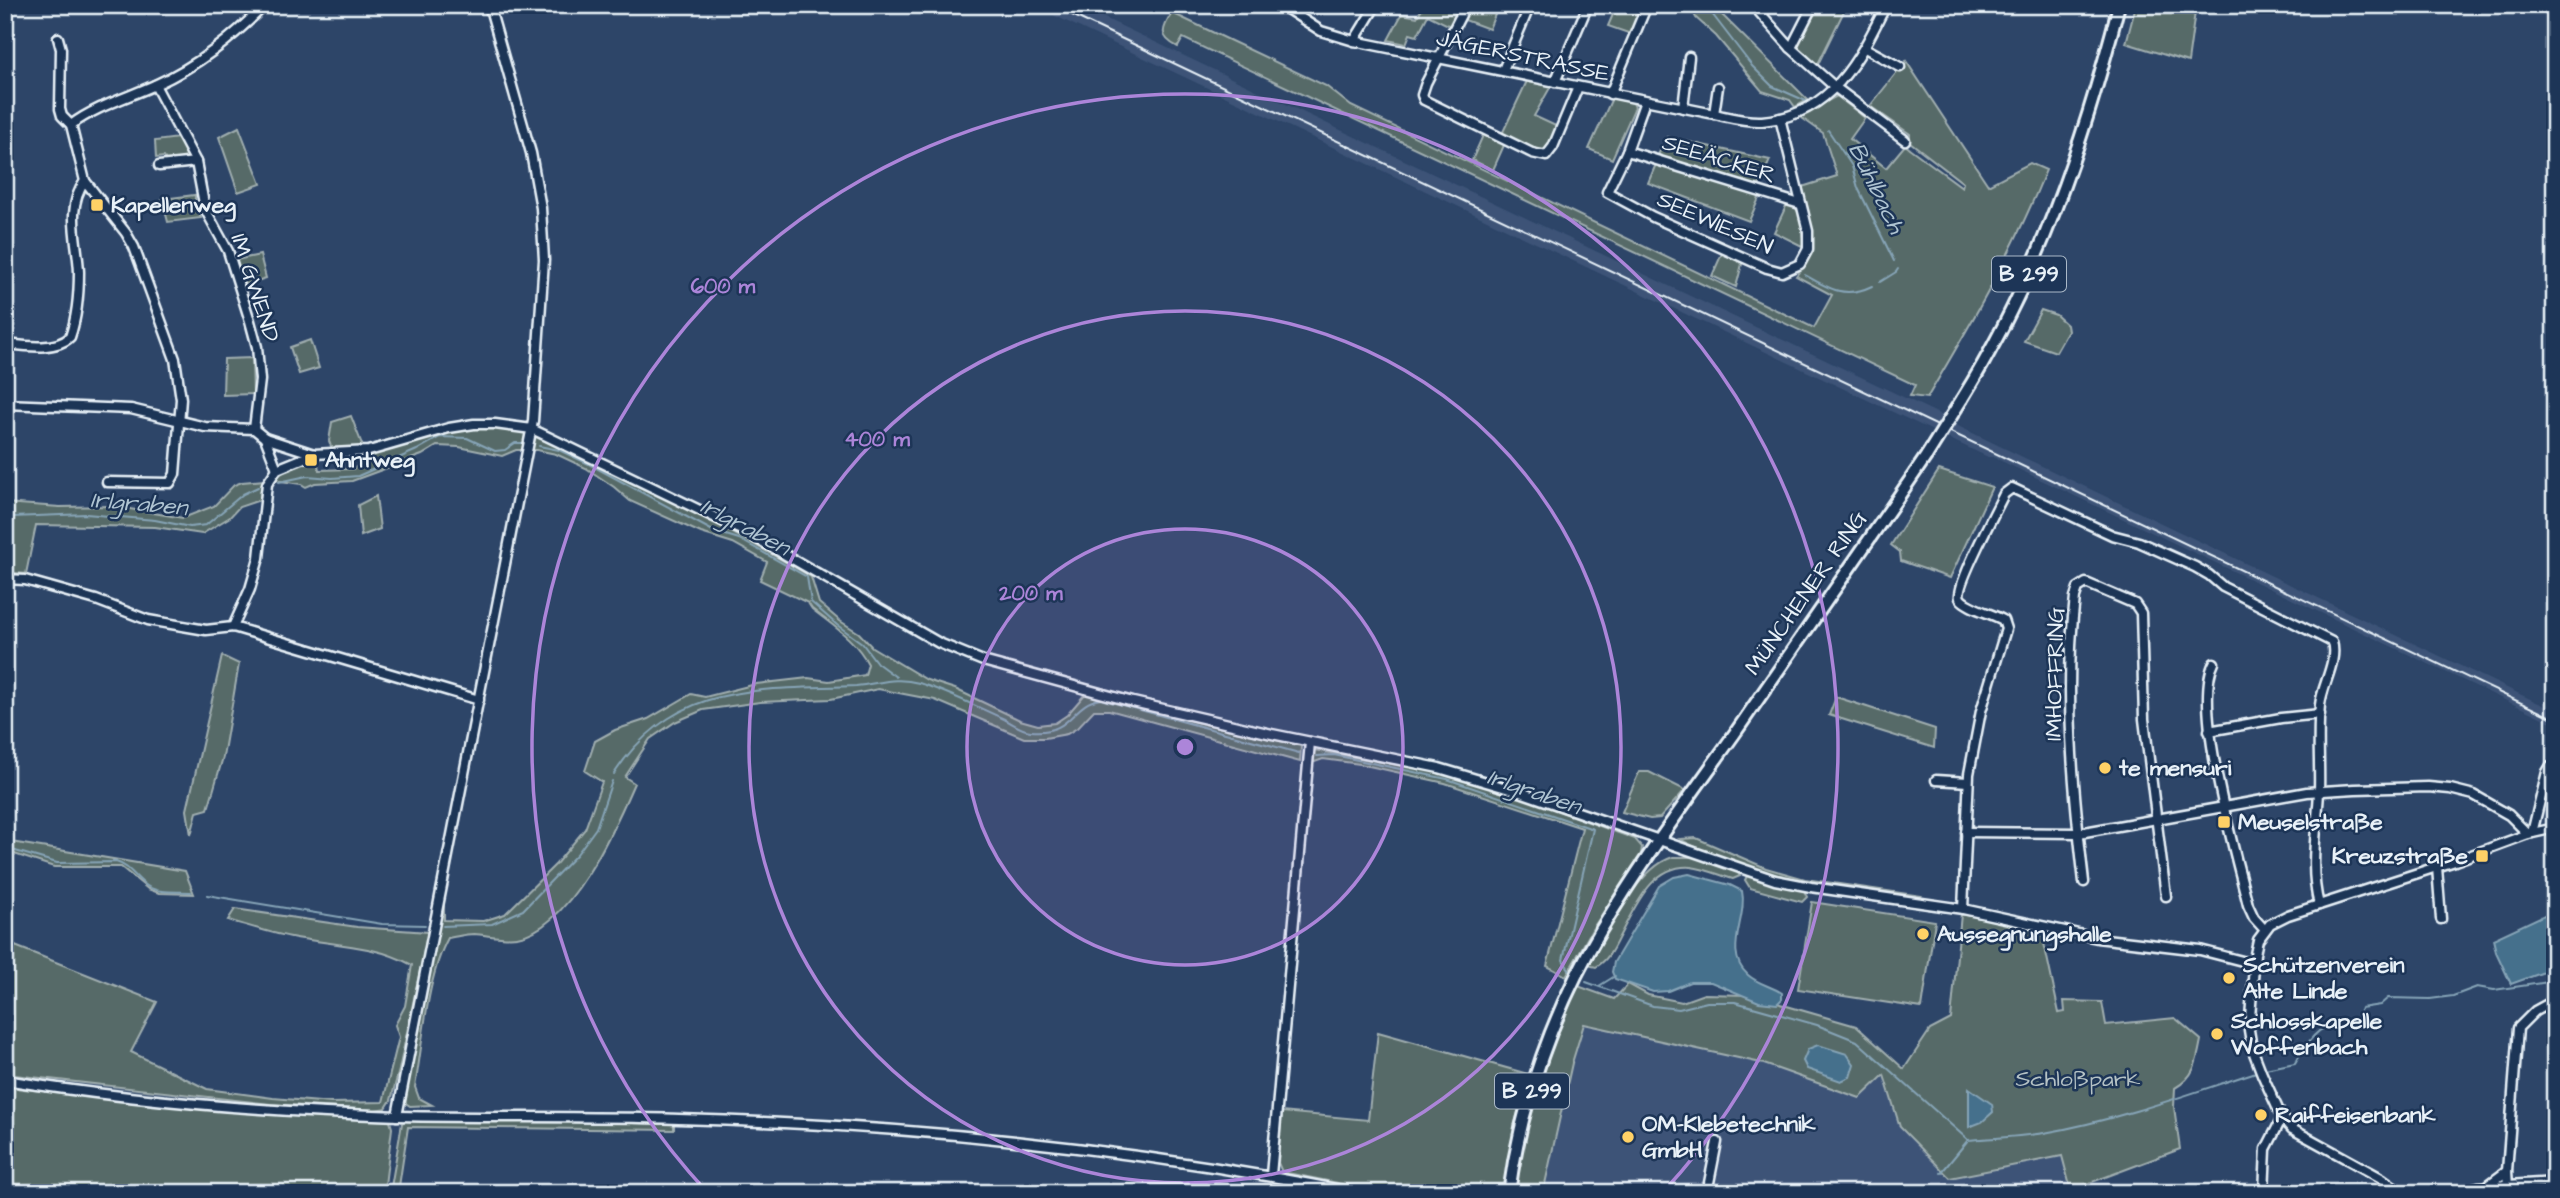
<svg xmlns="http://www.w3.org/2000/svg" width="2560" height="1198" font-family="'Architects Daughter',sans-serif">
<rect width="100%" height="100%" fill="#2d4568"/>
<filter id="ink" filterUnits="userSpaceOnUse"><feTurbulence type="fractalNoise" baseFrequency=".0143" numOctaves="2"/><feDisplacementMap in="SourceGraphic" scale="14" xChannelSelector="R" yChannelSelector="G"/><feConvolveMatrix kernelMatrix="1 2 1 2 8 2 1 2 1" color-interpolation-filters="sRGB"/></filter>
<g filter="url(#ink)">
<g fill="#3c5377">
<polygon points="1032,5 1077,5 1941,415 1960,427 2555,711 2555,724 1993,457 1988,457"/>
<polygon points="1583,1024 1761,1063 1860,1098 1884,1075 1900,1127 2063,1156 2071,1193 1543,1193 1572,1063"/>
</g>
<g fill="#576b67" stroke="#a0aeb0" stroke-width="2">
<polygon points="1424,5 1461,5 1450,26 1428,15 1417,36 1410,34 1406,44 1388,40 1402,14 1417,17"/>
<polygon points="1469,5 1499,5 1489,29 1462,19"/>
<polygon points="1617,5 1642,5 1631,34 1608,26"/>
<polygon points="1690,5 1712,5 1808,100 1795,107 1790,100 1762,91 1716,36 1696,18"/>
<polygon points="1817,5 1847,5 1817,66 1796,45"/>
<polygon points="2136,5 2176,5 2195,12 2188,62 2126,43"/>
<path d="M1172,13L1326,86L1351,106L1814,328L1832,295L1796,276C1822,243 1811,224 1802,187L1837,176L1823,133L1799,116L1837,96L1865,118L1850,139L1886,168L1905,145L1962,187L1963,183L1910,142V134L1870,106L1906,61L1988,185L2030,163L2046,170C2014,250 1971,324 1927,398L1910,396L1915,385L1183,38L1178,47C1158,37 1162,29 1172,13Z"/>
<path d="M1527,81L1551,86L1534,116L1558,127C1555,133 1553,144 1547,148C1536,155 1513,139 1502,134Z"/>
<polygon points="1612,98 1633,103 1635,107 1612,159 1589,149"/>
<polygon points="239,127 261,184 238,192 219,137"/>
<polygon points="1484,133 1505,143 1493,170 1472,160"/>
<polygon points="1667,137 1770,160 1758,188 1657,157"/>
<polygon points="178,138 188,158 186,162 168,163 164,157 156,158 155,141"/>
<polygon points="1656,164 1760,196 1749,221 1648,183"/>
<polygon points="195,195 195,203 201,218 168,222 162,199"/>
<polygon points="1787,204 1795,207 1800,215 1804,247 1774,232"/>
<polygon points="1723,251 1743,260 1736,287 1712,276"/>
<polygon points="260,255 266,278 244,285 236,260"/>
<polygon points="2041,310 2056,315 2067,325 2068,331 2056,352 2024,341"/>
<polygon points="310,340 319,368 299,374 290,347"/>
<polygon points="252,358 253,394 223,395 224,359"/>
<polygon points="351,416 363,447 332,449 329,441 332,422"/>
<path d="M501,427C559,439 612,470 664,497C714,523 763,548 811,577L819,603L840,621L859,633L872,647L927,680L955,689L1020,720L1038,725L1055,723L1067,715L1086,693L1196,722L1301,746L1300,762L1109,710H1094L1077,728L1067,734L1045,738H1024L935,700L878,689L831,699L760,702L703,710L675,722L650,739L625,777L634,783C615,827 570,929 517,937C504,939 488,935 474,934C465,934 456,937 448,938C427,976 423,1043 415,1087L419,1098L432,1105L410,1106L404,1102L444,898V920L483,921L505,914L556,864L585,829L602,782L585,771L595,741L615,730L648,719L691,694L705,697L756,684L808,678L829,681L865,675L868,664C856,640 833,626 812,609L808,603L760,580L767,562L733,543L701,533L630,501L614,487L586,468L556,454L537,450H516L502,456L459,447L437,446L422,455L352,481L315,483L306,487L301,484L274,480C288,467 299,461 317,459L319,470L353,469L376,453L427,438L460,430Z"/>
<polygon points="1939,470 1992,487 1950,578 1901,561 1900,552 1891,545"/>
<polygon points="265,480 261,487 260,500 239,507 230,517 202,534 155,527 36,525 26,574 5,572 5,503 60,507 112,506 183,518 214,506 234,485 242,482"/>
<polygon points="376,496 380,529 361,536 358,505"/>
<polygon points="222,656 239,664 223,757 208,809 197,812 191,835 187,810"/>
<polygon points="1836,697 1935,729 1934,748 1829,715"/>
<polygon points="1314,750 1438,772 1521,797 1635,839 1642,847 1641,855 1593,928 1566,976 1547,966 1582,828 1445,783 1360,764 1323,759 1312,763"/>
<polygon points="1639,772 1649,772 1685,790 1660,818 1650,819 1622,812"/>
<path d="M1696,838L1766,868L1805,879L1921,896L1919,898C1854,890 1791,883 1729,860C1712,853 1695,848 1680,839Z"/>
<polygon points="5,841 185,871 194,894 159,893 148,889 121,867 54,867 5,851"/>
<path d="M1673,857H1694L1737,872L1740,876L1733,879C1719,875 1706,869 1691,867C1651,864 1635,908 1619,937C1613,949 1608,960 1596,967L1588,965C1605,934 1638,867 1673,857Z"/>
<polygon points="1747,876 1804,890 1807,897 1802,902 1750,888 1745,880"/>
<polygon points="1812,902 1935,921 1922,1008 1798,989"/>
<path d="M235,909L357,927L428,932L399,1070L391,1100L386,1108L375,1110L270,1104L5,1074V942L157,1002L131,1052L207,1089L273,1098L332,1103L383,1102L399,1037L395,1025L405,1006L412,965C374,944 332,945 291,937C270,933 249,926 228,920Z"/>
<path d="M1961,914L2041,929L2059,1013L2065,1012L2064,1001L2102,1002L2106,1025L2175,1018L2201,1040C2197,1061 2195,1077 2175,1088L2174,1107L2180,1149L2071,1190L2062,1156L1950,1178L1900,1127L1884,1075L1860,1098L1761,1063L1584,1024L1572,1063L1543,1193H1515C1524,1121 1548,1052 1578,986L1614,999L1628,984L1648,995L1682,1002L1704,994L1749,995L1856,1026L1904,1069L1930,1030L1951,1019Z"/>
<polygon points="1378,1032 1528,1074 1514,1127 1503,1193 1388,1193 1282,1172 1278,1163 1282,1112 1368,1120"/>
<polygon points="5,1087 228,1111 390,1121 392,1128 384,1193 5,1193"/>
<polygon points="452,1119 674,1124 674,1130 408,1127 398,1193 390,1193 402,1123 406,1120"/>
</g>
<g fill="#45708c" stroke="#86a4b7" stroke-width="2">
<path d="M1689,874L1730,885L1742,891C1748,918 1722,952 1748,975C1758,984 1771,986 1782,993V999L1777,1004L1759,1002L1711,982H1690L1668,991L1653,992L1615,979L1612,972L1614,962L1659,886L1674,877Z"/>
<polygon points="2555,910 2555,968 2511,984 2496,952 2493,939"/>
<polygon points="1818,1045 1847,1054 1854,1064 1850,1077 1841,1081 1807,1069 1803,1061 1808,1049"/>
<polygon points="1969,1088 1992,1104 1993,1112 1982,1122 1969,1127"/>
</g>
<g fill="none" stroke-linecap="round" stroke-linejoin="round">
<g stroke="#86a4b7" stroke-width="2">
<polyline points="1708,5 1709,10 1752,66 1772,86 1806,101"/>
<polyline points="1828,130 1852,166 1858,188 1894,261"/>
<path d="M1805,275C1829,289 1845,299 1872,286"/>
<polyline points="1880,282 1896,272 1898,269"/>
<polyline points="539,446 559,450 589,464 713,531 739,539 807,577 811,602 837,625 862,643 877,663 896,677"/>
<polyline points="279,482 307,476 332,478 358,476 417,450 440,437 467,438 495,451 505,450 515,443 525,443"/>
<polyline points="5,514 12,517 86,514 155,520 190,527 206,525 243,494 258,487"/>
<polyline points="1317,756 1334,755 1447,779 1593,829 1563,960 1571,972"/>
<path d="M614,774C675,681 756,690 856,686C879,684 894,676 919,683C948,692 975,706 1002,718C1011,722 1022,731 1031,731C1073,735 1070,704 1100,699L1299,753"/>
<path d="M5,848L57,863L116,862C130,866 135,878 147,886C159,894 177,891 191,892"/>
<polyline points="207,895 382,924 425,925"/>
<polyline points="443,926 492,924 523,910 577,854 596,828 612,781"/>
<polyline points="1586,982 1653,1006 1679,1009 1707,1002 1735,1002 1817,1025 1857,1041 1967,1139"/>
<polyline points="1599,986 1615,976"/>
<path d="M2265,1069L2295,1063C2311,1034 2323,1021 2357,1019L2361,1008L2380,1005L2388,998L2430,999L2453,996L2477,987L2494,990L2555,981"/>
<path d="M1968,1140C1993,1138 2019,1137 2044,1133C2117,1120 2186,1095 2256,1072"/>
<polyline points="1941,1173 1968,1140"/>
</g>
<g stroke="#e8f1f8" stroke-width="13">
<g id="minor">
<path d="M1281,5L1321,31L1354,41L1714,114C1729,117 1746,122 1762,121C1831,116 1859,60 1886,5"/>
<polyline points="1466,5 1426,83 1422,95 1424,100 1532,153 1546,156 1553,147 1578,87"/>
<polyline points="1753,5 1791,48 1836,88 1905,140"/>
<polyline points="58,38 61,49 60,109 62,116 71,125 85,181 126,233 134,247 175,359 181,399 175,474 170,483 107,482"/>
<polyline points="1354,41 1376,5"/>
<polyline points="1791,48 1813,5"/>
<polyline points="1865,48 1900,67"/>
<polyline points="1503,70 1530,5"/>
<polyline points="1555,82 1588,5"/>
<polyline points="155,85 196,162 205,209 228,251 250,321 257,347 260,380 254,429"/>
<polyline points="1610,94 1647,5"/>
<polyline points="1645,101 1627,151 1607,192 1653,217 1767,268 1782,272 1800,264 1808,249 1808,231 1780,118"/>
<polyline points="1683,108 1689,57"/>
<polyline points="1714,114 1718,87"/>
<path d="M71,125C97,106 126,98 155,85C199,65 231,39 265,5"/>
<polyline points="1627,151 1800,204"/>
<polyline points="159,166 196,162"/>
<path d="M5,344C24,346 56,351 70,337C77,317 79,293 79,272C78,242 65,208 85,181"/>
<polyline points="5,404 131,409 205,427 254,429 265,438 314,454 369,451 449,428 474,424 495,424 532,429 749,534 939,643 983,661 1133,702 1272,734 1439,768 1523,793 1775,880 1811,887 1963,909 2097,938 2200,950 2254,964"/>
<polyline points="265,438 277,469"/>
<polyline points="5,579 25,580 96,600 148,620 206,630 233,627 479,700"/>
<polyline points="233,627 250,589 259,558 267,484 277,469 314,454"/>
<path d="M2214,663C2192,705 2236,856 2248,905L2254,918L2264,929"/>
<polyline points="2209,731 2281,718 2320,714"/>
<polyline points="1936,780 1968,782"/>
<polyline points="1966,832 2079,833 2307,792 2355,789 2428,787 2450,789 2474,795 2509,815 2528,834"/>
<polyline points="2532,833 2547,772 2550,767 2555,767"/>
<polyline points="2437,867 2441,919"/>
<path d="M2084,882C2073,789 2064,691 2075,597L2078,588L2086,583L2135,604L2141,613L2144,719L2166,896"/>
<path d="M1963,909L1969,774L1981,711L2006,629L2003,620C1993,614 1966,607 1960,598C1955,587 1997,508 2004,494L2012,488L2112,535L2139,542L2195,567L2209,575L2223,587L2332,642C2338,661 2322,685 2320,705C2317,734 2320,763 2319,792C2317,830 2309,867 2319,905"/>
<path d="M5,1080C134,1101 269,1112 399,1116C493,1118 586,1116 679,1119C907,1125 1133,1148 1357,1193"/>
<polyline points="397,1116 533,421 544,260 541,208 531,153 489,5"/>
<polyline points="1271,1175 1310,742"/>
<polyline points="2487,1186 2507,1171"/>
<polyline points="2508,1187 2507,1171 2518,1028 2535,1011 2555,1000"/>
<polyline points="1707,1193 1717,1142"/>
<polyline points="2264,1193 2266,1149 2282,1118"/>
<polyline points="2403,1193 2383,1179 2292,1129 2282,1118 2262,1074 2252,1048 2249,1030 2255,954 2258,940 2270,924 2288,915 2455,861 2528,834 2555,828"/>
<polyline points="2454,1193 2478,1187 2555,1182"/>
</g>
</g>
<g stroke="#e8f1f8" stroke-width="16">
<g id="major">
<path d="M1962,399C2038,277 2083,144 2119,5"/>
<path d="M1509,1193C1521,1102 1554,1009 1601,930C1641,862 1689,798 1735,733C1799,640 1864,548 1927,455"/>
</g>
</g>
<use href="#minor" stroke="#1d3557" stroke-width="8"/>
<use href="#major" stroke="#1d3557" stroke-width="10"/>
<polyline stroke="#e8f1f8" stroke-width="2" points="1051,5 2555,719"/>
<g stroke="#e8f1f8" stroke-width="16" stroke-linecap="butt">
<polyline id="major-bridge" points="1927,455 1962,399"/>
</g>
<use href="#major-bridge" stroke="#1d3557" stroke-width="10"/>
</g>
</g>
<circle cx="1185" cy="747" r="218" fill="#ac85d9" fill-opacity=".12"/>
<g fill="none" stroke="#ac85d9" stroke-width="3.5">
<circle cx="1185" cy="747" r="218"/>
<circle cx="1185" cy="747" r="436"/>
<path d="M707 1192A653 653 0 1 1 1663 1192"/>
</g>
<g fill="#ffd166" stroke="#1d3557" stroke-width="2.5">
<rect x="90" y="198" width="14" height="14" rx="3.5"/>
<rect x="304" y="453" width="14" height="14" rx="3.5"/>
<circle cx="2105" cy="768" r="7"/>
<rect x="2217" y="815" width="14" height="14" rx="3.5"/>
<rect x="2475" y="849" width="14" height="14" rx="3.5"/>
<circle cx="1923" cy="934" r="7"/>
<circle cx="2229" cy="978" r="7"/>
<circle cx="2217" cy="1034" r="7"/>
<circle cx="2261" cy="1115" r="7"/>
<circle cx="1628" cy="1137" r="7"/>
</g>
<g text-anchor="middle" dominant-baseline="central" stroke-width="5" stroke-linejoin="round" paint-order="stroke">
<g fill="#1d3557" stroke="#abb9c8" stroke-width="2">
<rect x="1992" y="256.5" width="74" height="35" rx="5"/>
<rect x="1495" y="1073.5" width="74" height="35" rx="5"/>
</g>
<g font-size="21" font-weight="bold" fill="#e8f1f8">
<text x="2029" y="274">B 299</text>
<text x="1532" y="1091">B 299</text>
</g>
<g font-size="23" fill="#e8f1f8" stroke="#1d3557">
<text transform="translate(1523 56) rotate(12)">JÄGERSTRASSE</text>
<text transform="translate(1719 159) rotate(17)">SEEÄCKER</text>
<text transform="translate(1715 223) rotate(24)">SEEWIESEN</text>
<text transform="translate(255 288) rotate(72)">IM GWEND</text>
<text transform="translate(1806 593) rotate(-55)">MÜNCHENER RING</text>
<text transform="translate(2055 674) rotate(-89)">IMHOFFRING</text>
</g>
<g font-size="23" font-weight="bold" fill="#e8f1f8" stroke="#1d3557" text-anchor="start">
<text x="111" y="205">Kapellenweg</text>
<text x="325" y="460">Ahntweg</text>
<text x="2119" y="768">te mensuri</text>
<text x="2238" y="822">Meuselstraße</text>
<text x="2468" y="856" text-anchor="end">Kreuzstraße</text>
<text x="1937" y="934">Aussegnungshalle</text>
<text x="2243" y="965">Schützenverein<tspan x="2243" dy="26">Alte Linde</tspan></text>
<text x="2231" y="1021">Schlosskapelle<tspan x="2231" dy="26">Woffenbach</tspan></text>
<text x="2275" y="1115">Raiffeisenbank</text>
<text x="1642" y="1124">OM-Klebetechnik<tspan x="1642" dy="26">GmbH</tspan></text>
</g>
<g font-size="23" fill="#b5c2c5" stroke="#1d3557">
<text x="2078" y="1079">Schloßpark</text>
</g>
<g font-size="24" font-style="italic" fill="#afc4d2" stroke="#1d3557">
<text transform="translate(1876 188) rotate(64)">Bühlbach</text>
<text transform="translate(139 504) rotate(5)">Irlgraben</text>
<text transform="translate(745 527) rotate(28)">Irlgraben</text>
<text transform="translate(1534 792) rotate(19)">Irlgraben</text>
</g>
</g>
<circle cx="1185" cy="747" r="10" fill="#ac85d9" stroke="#1d3557" stroke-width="3.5"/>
<g font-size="21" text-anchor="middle" font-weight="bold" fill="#ac85d9" stroke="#1d3557" stroke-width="5" stroke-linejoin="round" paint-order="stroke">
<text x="723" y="293">600 m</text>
<text x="877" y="446">400 m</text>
<text x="1031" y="600">200 m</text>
</g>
<rect width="2560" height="1198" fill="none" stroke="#1d3557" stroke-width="28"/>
<rect x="14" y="14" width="2532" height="1170" fill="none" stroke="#e8f1f8" stroke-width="2.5" filter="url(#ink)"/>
</svg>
